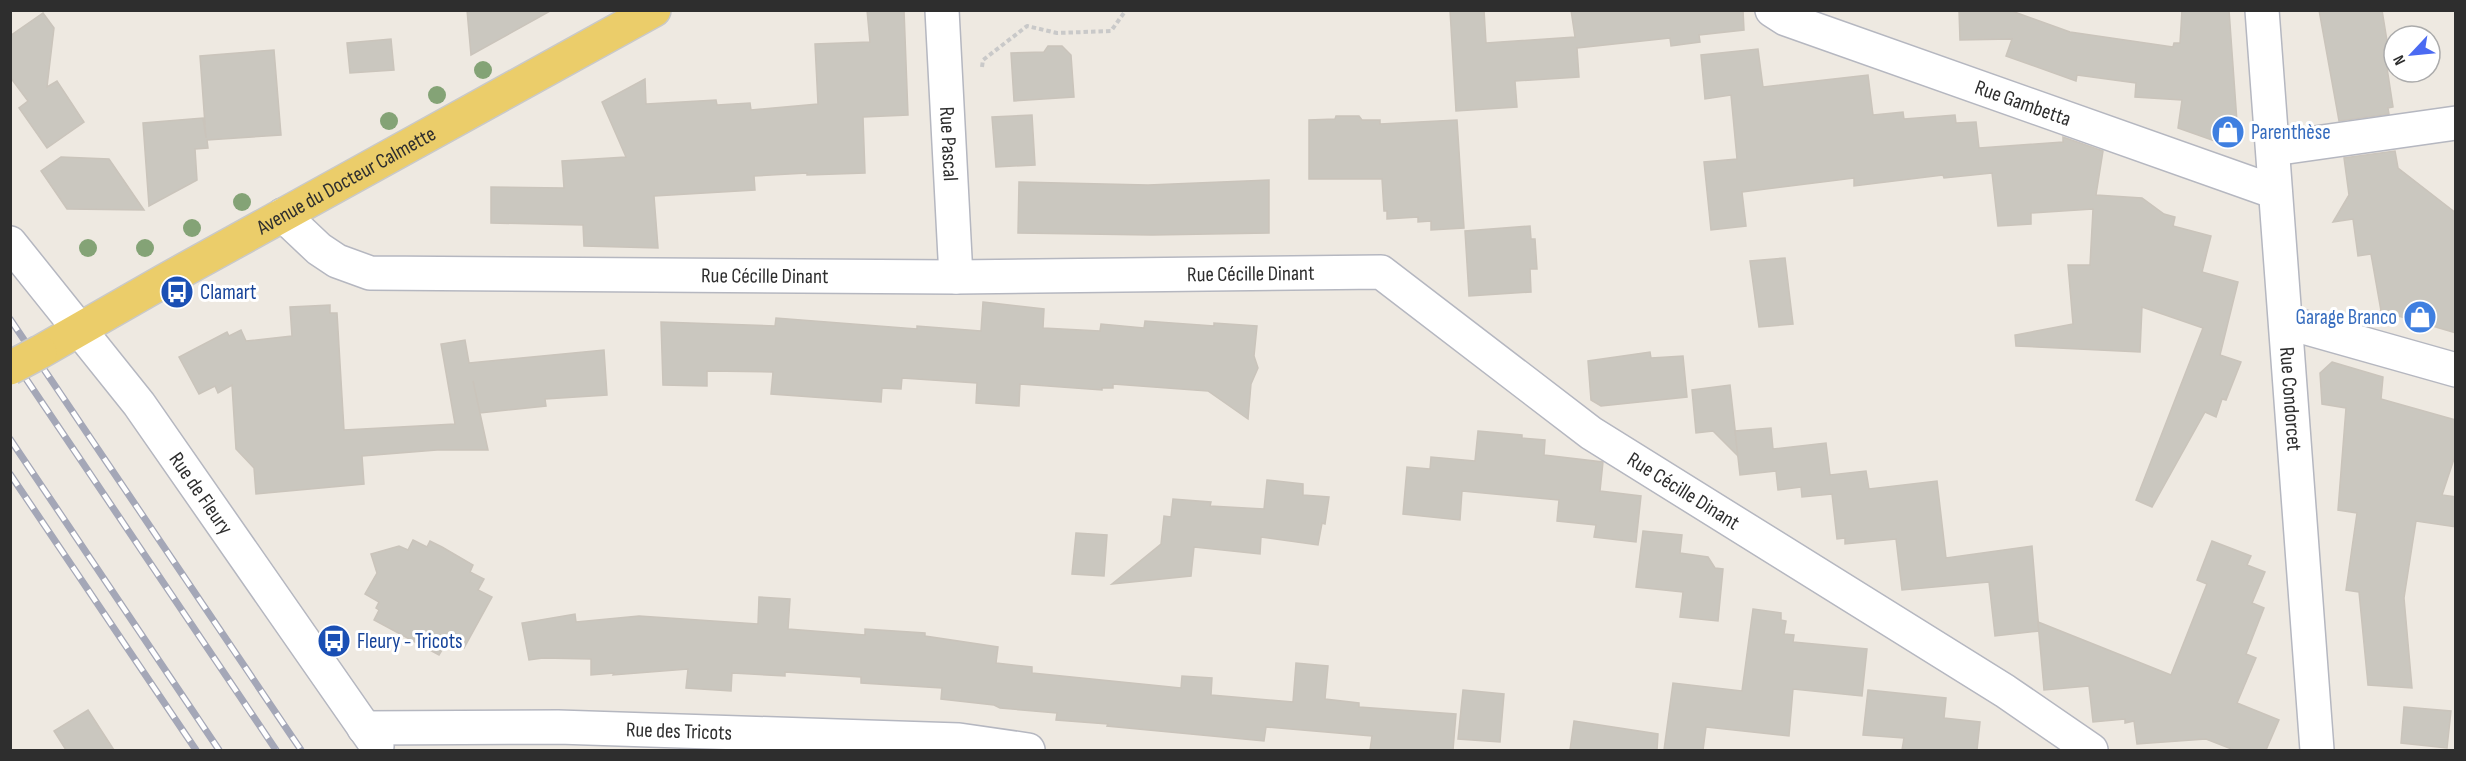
<svg xmlns="http://www.w3.org/2000/svg" width="2466" height="761" font-family="'Sofia Sans Condensed',sans-serif">
<rect width="100%" height="100%" fill="#eee9e1"/>
<g fill="#cac7bf" stroke="#cac4bb" stroke-width="1.5">
<polygon points="467,10 552,10 471,55"/>
<polygon points="867,10 904,10 908,115 863,117 865,173 807,175 807,173 754,176 755,190 654,196 658,248 584,246 583,225 491,223 491,187 564,188 562,161 626,157 602,102 645,79 646,104 716,100 717,105 750,103 751,110 818,104 815,44 870,42"/>
<polygon points="1450,10 1484,10 1486,43 1575,37 1571,10 1743,10 1744,30 1699,35 1700,42 1671,46 1670,38 1577,48 1579,77 1515,81 1517,107 1456,111"/>
<polygon points="1959,10 2009,10 2070,32 2173,47 2174,43 2180,43 2182,10 2229,10 2238,136 2226,145 2178,128 2182,100 2135,97 2136,83 2077,75 2076,81 2006,56 2012,39 1960,40"/>
<polygon points="2319,10 2382,10 2388,47 2384,48 2393,107 2388,108 2389,114 2339,121"/>
<polygon points="43,13 54,28 47,87 57,81 84,122 47,148 19,108 28,101 10,77 10,36"/>
<polygon points="391,39 394,70 350,73 347,43"/>
<polygon points="1048,46 1062,46 1071,55 1074,97 1014,101 1011,53 1044,52"/>
<polygon points="1758,49 1763,87 1868,75 1873,115 1903,112 1904,119 1955,115 1956,123 1976,122 1979,148 2063,142 2063,137 2103,151 2096,195 2142,198 2164,214 2175,217 2173,226 2211,236 2202,272 2238,282 2220,355 2241,362 2226,400 2222,399 2216,417 2205,412 2152,507 2136,500 2203,328 2142,307 2140,352 2016,346 2015,335 2073,324 2068,265 2090,265 2093,209 2031,213 2031,224 1998,226 1992,173 1944,178 1943,175 1854,186 1854,178 1742,192 1746,226 1711,230 1704,162 1737,159 1731,95 1705,99 1701,55"/>
<polygon points="274,50 281,135 207,140 208,148 195,149 197,180 149,206 143,123 203,118 206,138 200,56"/>
<polygon points="1032,115 1035,165 996,167 992,117"/>
<polygon points="1336,116 1359,116 1362,120 1380,120 1380,124 1457,120 1464,228 1431,230 1431,221 1418,222 1418,217 1387,219 1387,211 1384,211 1382,179 1309,179 1309,120 1335,119"/>
<polygon points="2395,151 2398,168 2456,213 2456,333 2381,311 2371,254 2358,256 2353,219 2333,222 2349,195 2344,158"/>
<polygon points="61,157 109,159 144,210 67,209 41,171"/>
<polygon points="1269,180 1269,233 1152,235 1018,233 1019,182 1148,185"/>
<polygon points="1530,226 1531,239 1535,239 1537,269 1530,269 1531,292 1469,296 1465,231"/>
<polygon points="1785,258 1793,324 1759,327 1750,261"/>
<polygon points="983,302 1044,309 1043,328 1100,331 1101,324 1144,328 1145,321 1214,326 1214,323 1257,326 1254,356 1258,368 1251,384 1248,419 1208,391 1113,384 1113,388 1102,388 1102,390 1020,384 1019,406 976,403 977,383 902,378 901,389 882,388 881,402 771,394 773,372 707,371 707,386 663,385 661,322 775,326 776,318 917,329 917,326 981,331"/>
<polygon points="330,305 330,313 337,313 344,430 455,424 441,344 465,340 469,363 604,350 607,395 545,399 546,406 480,413 473,381 488,450 437,450 362,456 364,484 256,494 254,468 236,449 232,385 218,393 215,386 199,394 179,357 227,332 229,336 241,330 246,341 292,336 290,307"/>
<polygon points="1650,352 1651,358 1683,356 1687,397 1601,406 1591,400 1588,361"/>
<polygon points="2332,362 2383,377 2381,399 2456,420 2456,453 2442,495 2456,497 2456,527 2416,521 2404,598 2412,688 2368,685 2359,592 2346,590 2357,513 2338,510 2346,408 2322,404 2320,373"/>
<polygon points="1730,385 1738,456 1713,431 1696,433 1692,390"/>
<polygon points="1771,428 1773,449 1826,443 1830,475 1866,471 1869,489 1937,481 1946,558 2032,546 2039,631 1995,636 1989,582 1902,590 1896,539 1845,544 1845,538 1837,539 1832,494 1802,497 1801,487 1778,490 1776,471 1740,475 1735,431"/>
<polygon points="1478,431 1522,435 1522,438 1545,440 1544,455 1603,462 1600,491 1641,496 1636,542 1594,537 1596,525 1557,521 1559,500 1462,491 1460,520 1403,514 1407,467 1430,469 1431,457 1475,461"/>
<polygon points="1267,480 1303,484 1303,495 1329,497 1325,524 1322,523 1318,545 1261,537 1260,554 1194,547 1191,576 1112,584 1161,544 1164,516 1171,517 1173,499 1211,502 1210,506 1264,509"/>
<polygon points="1643,531 1682,535 1680,553 1708,557 1715,568 1723,569 1718,621 1680,617 1683,592 1636,587"/>
<polygon points="1076,533 1107,535 1104,576 1072,574"/>
<polygon points="413,540 427,547 430,541 442,547 473,565 470,572 484,579 478,590 492,597 464,648 450,641 447,646 445,645 439,655 374,620 379,610 376,608 379,602 365,594 377,573 371,554 399,546 408,550"/>
<polygon points="2212,541 2251,556 2247,565 2265,572 2252,603 2264,608 2246,654 2256,658 2237,703 2279,720 2266,750 2234,750 2206,739 2137,744 2134,721 2125,723 2125,719 2093,722 2089,686 2044,690 2038,622 2171,675 2207,584 2197,580"/>
<polygon points="759,597 790,599 788,629 865,635 865,629 925,633 925,636 998,647 996,663 1032,667 1032,673 1181,688 1182,676 1212,678 1211,695 1293,702 1296,663 1328,666 1325,699 1359,703 1359,707 1456,714 1453,750 1370,750 1372,736 1266,727 1264,741 1107,726 1108,724 1056,720 1057,713 1000,708 994,705 941,699 942,688 861,683 861,677 785,672 785,676 732,673 731,691 686,688 688,669 613,675 614,673 591,675 591,659 543,658 529,660 522,623 575,614 576,622 639,616 758,624"/>
<polygon points="1753,609 1781,613 1781,620 1786,621 1784,634 1794,635 1793,642 1867,649 1862,696 1793,689 1789,736 1706,727 1703,750 1664,750 1673,683 1742,691"/>
<polygon points="1463,690 1504,694 1500,742 1458,739"/>
<polygon points="1868,690 1946,698 1944,718 1980,722 1977,750 1902,750 1904,738 1863,735"/>
<polygon points="2404,707 2451,711 2447,748 2401,743"/>
<polygon points="88,710 114,750 66,750 54,731"/>
<polygon points="1574,721 1658,734 1657,750 1570,750"/>
</g>
<g fill="none" stroke-linecap="round" stroke-linejoin="round">
<g stroke="#b5b7c0" stroke-width="36">
<g id="minor">
<path id="s1" d="M942,10L956,277"/>
<path id="s2" d="M1772,10L1786,19L2275,192"/>
<path id="s3" d="M2262,10L2317,750"/>
<polyline points="2273,149 2456,123"/>
<path id="s4" d="M283,215L319,249L337,261L370,273L956,277L1381,272L1591,433L2005,691L2091,750"/>
<path id="s5" d="M10,243L139,404L377,746"/>
<polyline points="2286,322 2456,370"/>
<path id="s6" d="M364,728L558,727L959,740L1028,750"/>
</g>
</g>
<g stroke="#c9c9c9" stroke-width="36">
<g id="major">
<path id="s7" d="M40,352L164,281L654,10"/>
</g>
</g>
<polyline stroke="#c9c9c9" stroke-width="4" stroke-dasharray="4.5 3" stroke-linecap="butt" points="982,67 983,60 1027,26 1057,33 1111,31 1126,10"/>
<use href="#minor" stroke="#fff" stroke-width="33"/>
<use href="#major" stroke="#ebcd6a" stroke-width="33"/>
<g stroke="#a4a7b7" stroke-width="7">
<g id="rail">
<polyline points="10,319 301,750"/>
<polyline points="10,355 276,750"/>
<polyline points="10,439 219,750"/>
<polyline points="10,474 196,750"/>
</g>
</g>
<use href="#rail" stroke="#fff" stroke-width="4.5" stroke-dasharray="14" stroke-linecap="butt"/>
<g stroke="#c9c9c9" stroke-width="36" stroke-linecap="butt">
<polyline id="major-bridge" points="10,368 40,352"/>
</g>
<use href="#major-bridge" stroke="#ebcd6a" stroke-width="33"/>
</g>
<g fill="#84a376">
<circle cx="483" cy="70" r="9"/>
<circle cx="437" cy="95" r="9"/>
<circle cx="389" cy="121" r="9"/>
<circle cx="242" cy="202" r="9"/>
<circle cx="192" cy="228" r="9"/>
<circle cx="88" cy="248" r="9"/>
<circle cx="145" cy="248" r="9"/>
</g>
<defs>
<g id="shop-disc" transform="scale(1.725)"><circle r="9.5" fill="#3f7fe0" stroke="#fff"/><path d="M-5-2.5h2.3a2.7 3.5 0 0 1 5.4 0H5L5.5 6h-11ZM-1.5-2.5h3a1.5 2.3 0 0 0-3 0Z" fill="#fff"/></g>
<g id="bus-disc" transform="scale(1.725)"><circle r="9.5" fill="#1a4fb4" stroke="#fff"/><path d="M-5-6H5V4H4V6H2V4H-2V6H-4V4H-5ZM-3.5-4V0h7V-4ZM-3.5 1.2v1.5H-2V1.2ZM2 1.2v1.5H3.5V1.2Z" fill="#fff"/></g>
</defs>
<g fill-rule="evenodd">
<use href="#shop-disc" x="2228" y="132"/>
<use href="#bus-disc" x="177" y="292"/>
<use href="#shop-disc" x="2420" y="317"/>
<use href="#bus-disc" x="334" y="641"/>
</g>
<g text-anchor="middle" dominant-baseline="central" stroke-width="6" stroke-linejoin="round" paint-order="stroke">
<g font-size="21" fill="#2e2e2e" stroke="#fff">
<text stroke="none"><textPath href="#s2" startOffset="268">Rue Gambetta</textPath></text>
<text stroke="none"><textPath href="#s1" startOffset="134">Rue Pascal</textPath></text>
<text stroke="none"><textPath href="#s7" startOffset="351">Avenue du Docteur Calmette</textPath></text>
<text stroke="none"><textPath href="#s4" startOffset="987">Rue Cécille Dinant</textPath></text>
<text stroke="none"><textPath href="#s4" startOffset="501">Rue Cécille Dinant</textPath></text>
<text stroke="none"><textPath href="#s3" startOffset="390">Rue Condorcet</textPath></text>
<text stroke="none"><textPath href="#s4" startOffset="1491">Rue Cécille Dinant</textPath></text>
<text stroke="none"><textPath href="#s5" startOffset="315">Rue de Fleury</textPath></text>
<text stroke="none"><textPath href="#s6" startOffset="315">Rue des Tricots</textPath></text>
</g>
<g font-size="21" fill="#366cbe" stroke="#fff" text-anchor="start">
<text x="2251" y="132">Parenthèse</text>
<text x="2397" y="317" text-anchor="end">Garage Branco</text>
</g>
<g font-size="21" fill="#164399" stroke="#fff" text-anchor="start">
<text x="200" y="292">Clamart</text>
<text x="357" y="641">Fleury - Tricots</text>
</g>
</g>
<rect width="2466" height="761" fill="none" stroke="#2e2e2e" stroke-width="24"/>
<g transform="translate(2412 54) rotate(244)"><circle r="28" fill="#ffffff" stroke="#ababab" stroke-width="1.5"/>
<path d="M0-4.5L10 22L0 15L-10 22Z" fill="#4b6af2"/>
<text y="-9" font-size="16" font-weight="bold" text-anchor="middle" fill="#2e2e2e">N</text>
</g>
</svg>
